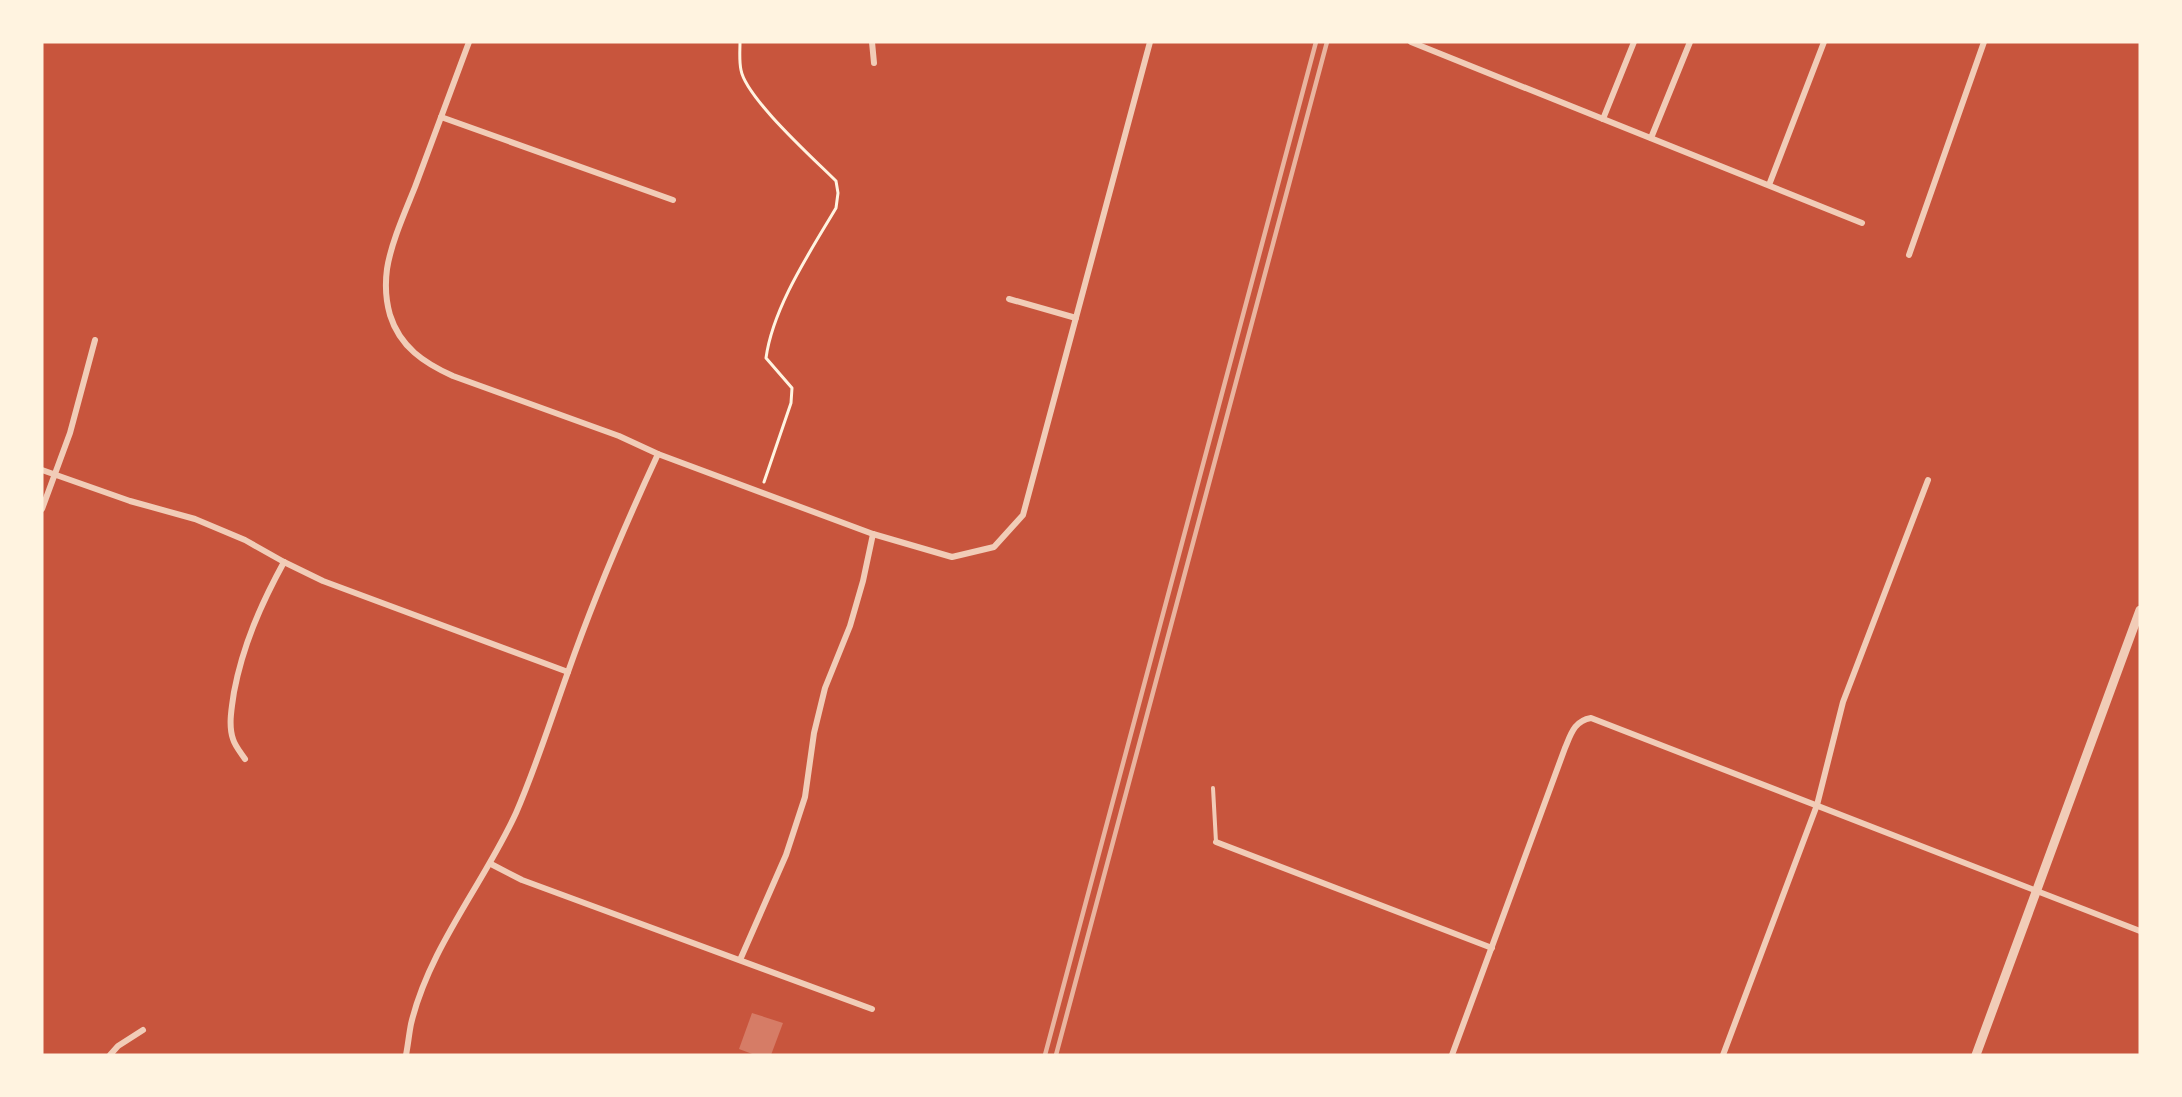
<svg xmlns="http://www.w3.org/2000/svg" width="2182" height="1097" font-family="Quicksand,sans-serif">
<rect width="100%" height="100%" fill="#c8553d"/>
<polygon fill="#d67c66" points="752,1013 783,1023 771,1055 755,1055 739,1049"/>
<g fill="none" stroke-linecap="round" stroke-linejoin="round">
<path stroke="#fff3e0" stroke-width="3" d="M740,42C740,51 739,61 741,70C746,98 814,159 836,181L838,193L836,208C810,252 773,307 766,358L792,388L791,403L764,482"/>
<polyline stroke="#f1ccb7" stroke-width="4" points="1213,788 1216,842"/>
<g stroke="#f1ccb7" stroke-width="6">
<path d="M469,42C451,91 433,139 415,187C405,212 391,243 387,269C385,284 386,301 390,315C400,347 424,363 453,376L619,436L658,454L873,534L952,557L994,547L1023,515L1150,42"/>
<polyline points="872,42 874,63"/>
<polyline points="1411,42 1862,223"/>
<polyline points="441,117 673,200"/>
<polyline points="1603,119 1634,42"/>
<polyline points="1651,138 1690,42"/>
<polyline points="1769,185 1824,42"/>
<polyline points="1909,255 1984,42"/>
<polyline points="1009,299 1076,318"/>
<polyline points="42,470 130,501 195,519 245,540 284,562 323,581 568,672"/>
<polyline points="42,509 70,433 95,340"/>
<path d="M245,759C241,753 235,746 233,739C228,725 232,706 234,692C243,645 261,604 284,562"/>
<polyline points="1216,842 1492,948"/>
<polyline points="491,864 522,880 872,1009"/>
<polyline points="740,960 786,855 805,797 814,733 825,688 850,626 863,581 873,534"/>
<polyline points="110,1055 118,1046 143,1030"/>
<path d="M406,1055C408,1045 409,1034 411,1024C429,948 484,883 516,813C536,767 551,719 568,672C594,598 625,525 658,454"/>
<path d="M1452,1055L1565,748C1571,734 1574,721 1591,718L2140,931"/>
<polyline points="1723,1055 1817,805 1843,702 1928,480"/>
</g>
<polyline stroke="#f1ccb7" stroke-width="9" points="1976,1055 2140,610"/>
<g stroke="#e9b49f" stroke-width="4.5">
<polyline points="1045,1055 1316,42"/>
<polyline points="1056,1055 1327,42"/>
</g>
</g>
<rect width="2182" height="1097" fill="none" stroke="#fff3e0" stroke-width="87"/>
</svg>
